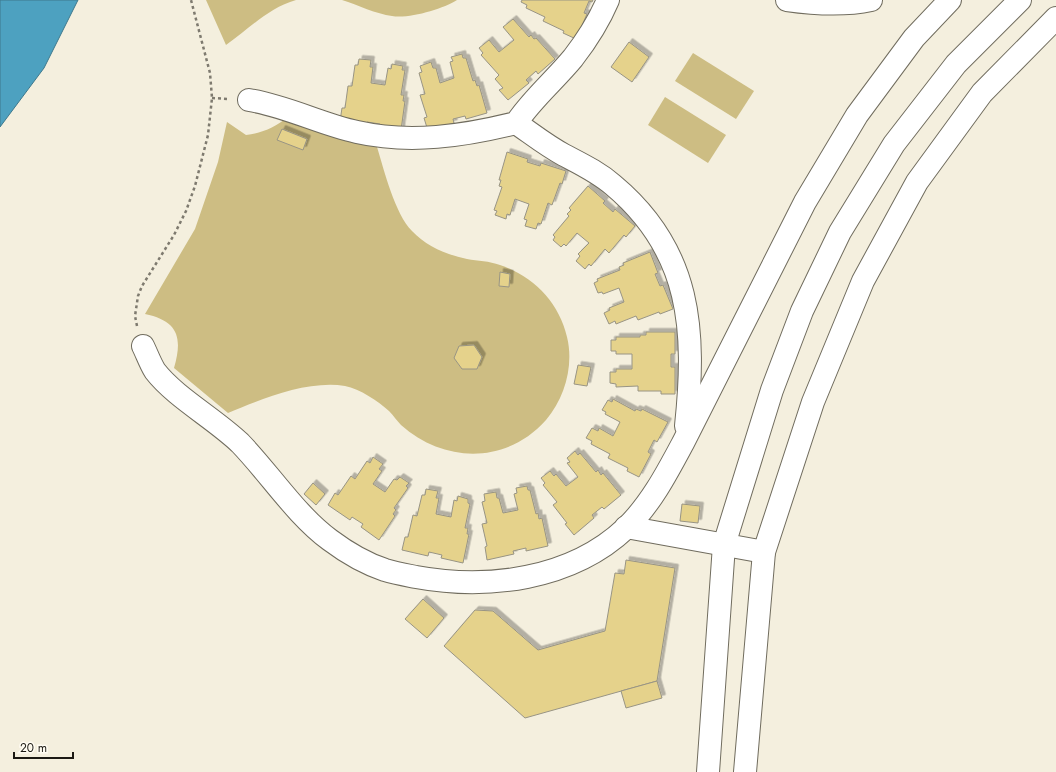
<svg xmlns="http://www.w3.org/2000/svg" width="1056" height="772" font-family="Jost,sans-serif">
<defs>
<filter id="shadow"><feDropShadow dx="3.5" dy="-3.5" stdDeviation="0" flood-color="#0004"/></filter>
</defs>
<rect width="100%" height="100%" fill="#f4efde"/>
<g fill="#cdbd83">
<path d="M206,0H296C268,8 249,29 226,45Z"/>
<path d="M342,0H457C443,9 409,19 392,16C376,14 358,5 342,0Z"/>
<polygon points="693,53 754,91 736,119 675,81"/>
<polygon points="665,97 726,135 708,163 648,125"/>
<path d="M288,117L339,139L377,147C384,170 395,214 412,231C426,246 447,255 467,259C478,261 489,261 500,265C533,276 559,302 567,337C574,365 565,398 546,420C507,464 445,464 401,425C397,421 394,416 389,411C378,401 360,389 345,386C308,380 261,399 228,413L174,368C183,337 178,321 145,314L195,229L218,162L227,122L246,135C263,133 275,127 288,117Z"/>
</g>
<polygon fill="#4da1c0" stroke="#3e788c" points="0,0 78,0 44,68 0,127"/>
<g fill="#e5d28b" stroke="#989484" filter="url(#shadow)">
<polygon points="522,0 593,0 592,2 589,1 584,13 587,14 576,39 563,33 564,31 543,21 545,17 526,8 527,5 521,2"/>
<polygon points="513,19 529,37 531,35 534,39 536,38 555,59 538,74 536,71 526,80 529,83 508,100 499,90 503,88 495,79 499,75 481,55 483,53 479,48 489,40 499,52 514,40 503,27"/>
<polygon points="629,42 649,57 632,82 611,67"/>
<polygon points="462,54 463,58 466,58 473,81 475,80 477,86 479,85 487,113 466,119 465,116 453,119 454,123 428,131 424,118 427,117 420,95 425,94 419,73 422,72 420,66 431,62 433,68 436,68 440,83 454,78 450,62 453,61 451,57"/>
<polygon points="359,59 371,60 370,67 373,67 371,83 385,85 388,68 391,69 392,64 403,66 402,70 405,70 401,95 404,95 403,101 405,101 401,130 379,127 380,124 367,122 366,125 340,121 342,108 345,108 348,86 352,86 355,65 358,65"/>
<polygon points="282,129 307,139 303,150 277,140"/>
<polygon points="507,152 528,159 527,162 540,166 541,163 566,171 562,184 560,183 552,205 548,203 541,224 538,223 536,229 525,226 527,220 524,219 529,204 515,199 510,215 507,214 506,219 495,215 497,211 494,210 502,187 499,186 501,180 499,180"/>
<polygon points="588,186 605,201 603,203 613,212 615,209 635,226 626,237 624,235 609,253 605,249 591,266 589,264 585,269 576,261 580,256 578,254 589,243 577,233 566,246 564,244 561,247 553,240 555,237 553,235 569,216 567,214 571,210 569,208"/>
<polygon points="650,252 658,273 655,274 660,286 663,285 673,309 660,314 659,312 638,320 636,316 616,324 615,321 609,324 604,313 610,310 609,308 624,302 619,288 603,294 602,292 598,293 594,283 598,281 597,279 620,270 619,267 624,265 623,263"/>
<polygon points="500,272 510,274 509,287 499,286"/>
<polygon points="646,332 675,332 675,354 671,354 671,367 675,367 675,394 661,394 661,391 638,391 638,386 616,387 616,384 610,383 610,372 616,372 616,369 632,369 632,354 616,354 616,351 611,351 611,340 616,340 616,337 640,337 640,335 646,335"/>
<polygon points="474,345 482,357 477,369 462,369 454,358 459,346"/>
<polygon points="578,365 591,367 587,386 574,384"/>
<polygon points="613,399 635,411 636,409 641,411 642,409 668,422 657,442 654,440 648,452 651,454 639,477 627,471 628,468 608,458 610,454 591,444 592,441 586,438 592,428 598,431 599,428 613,436 620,422 605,414 606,412 602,410 608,400 612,402"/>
<polygon points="575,451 578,455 580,453 596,472 598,470 601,475 603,473 621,495 604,509 602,507 592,515 594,518 574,535 565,524 567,523 553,505 557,502 543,485 545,483 541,478 550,471 554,476 556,474 566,486 578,477 567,463 570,462 567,458"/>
<polygon points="373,457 383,464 379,469 382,471 373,484 385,492 394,479 397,480 400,477 409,483 406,486 408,488 394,508 396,510 393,514 395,516 379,540 361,527 363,524 352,517 350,520 328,505 335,493 338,495 351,476 355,479 367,461 370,463"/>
<polygon points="313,483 325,494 316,505 304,494"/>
<polygon points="527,486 528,490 530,490 536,514 538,513 539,519 542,518 548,546 526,551 526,548 513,551 514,554 487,560 485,547 487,546 482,524 487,523 482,502 485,501 484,494 496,492 497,498 499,498 503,513 518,510 514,494 517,493 516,488"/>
<polygon points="426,489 438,491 436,498 439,498 436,514 451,517 454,500 457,501 458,496 468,499 468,503 470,504 465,528 468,528 467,534 469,534 463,563 441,558 442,555 429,552 428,556 402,550 405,537 408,537 413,515 417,516 422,495 425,495"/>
<polygon points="682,504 700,506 698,523 680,521"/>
<polygon points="626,560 675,568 657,681 525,718 444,646 475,610 493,611 538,650 605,631 615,573 624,574"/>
<polygon points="423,599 444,618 427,638 405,619"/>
<polygon points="657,681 662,698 626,708 621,691"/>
</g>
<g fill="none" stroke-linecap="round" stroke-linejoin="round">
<g stroke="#706c5e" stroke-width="24">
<g id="minor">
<path d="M787,0C815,4 843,6 871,0"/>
<path d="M249,100C287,106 320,124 357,132C410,144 464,136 516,123C533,98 554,81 573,58C587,40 599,21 608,0"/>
<path d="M516,123C532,134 547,146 564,155C581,164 598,172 613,185C692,251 696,331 686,426"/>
<path d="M143,346C147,354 150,363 155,371C175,397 215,419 240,443C270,474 296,515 330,540C346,552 367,564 385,570C395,573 406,575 416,577C487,590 571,580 626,528C651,504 668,471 684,441L805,202L857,115L914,38L950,0"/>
<polyline points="626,527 764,552"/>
</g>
</g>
<g stroke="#706c5e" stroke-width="24">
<g id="tertiary">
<polyline points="708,772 724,545 772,390 802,311 840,232 894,144 956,64 1020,0"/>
<polyline points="745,772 764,552 813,402 863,281 917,182 982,93 1056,18"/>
</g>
</g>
<g stroke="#7e7a6f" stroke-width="2.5" stroke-dasharray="3 3" stroke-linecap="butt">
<polyline points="212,98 229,99"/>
<polyline points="137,326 135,316 138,296 142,286 174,235 186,211 195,186 208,135 212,98 210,73 191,0"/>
</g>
<use href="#minor" stroke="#fff" stroke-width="22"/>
<use href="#tertiary" stroke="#fff" stroke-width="22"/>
</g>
<path d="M14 752v6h59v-6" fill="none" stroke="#1b1913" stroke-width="2"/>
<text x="20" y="752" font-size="12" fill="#1b1913" stroke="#fffcf2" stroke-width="3" paint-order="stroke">20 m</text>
</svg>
